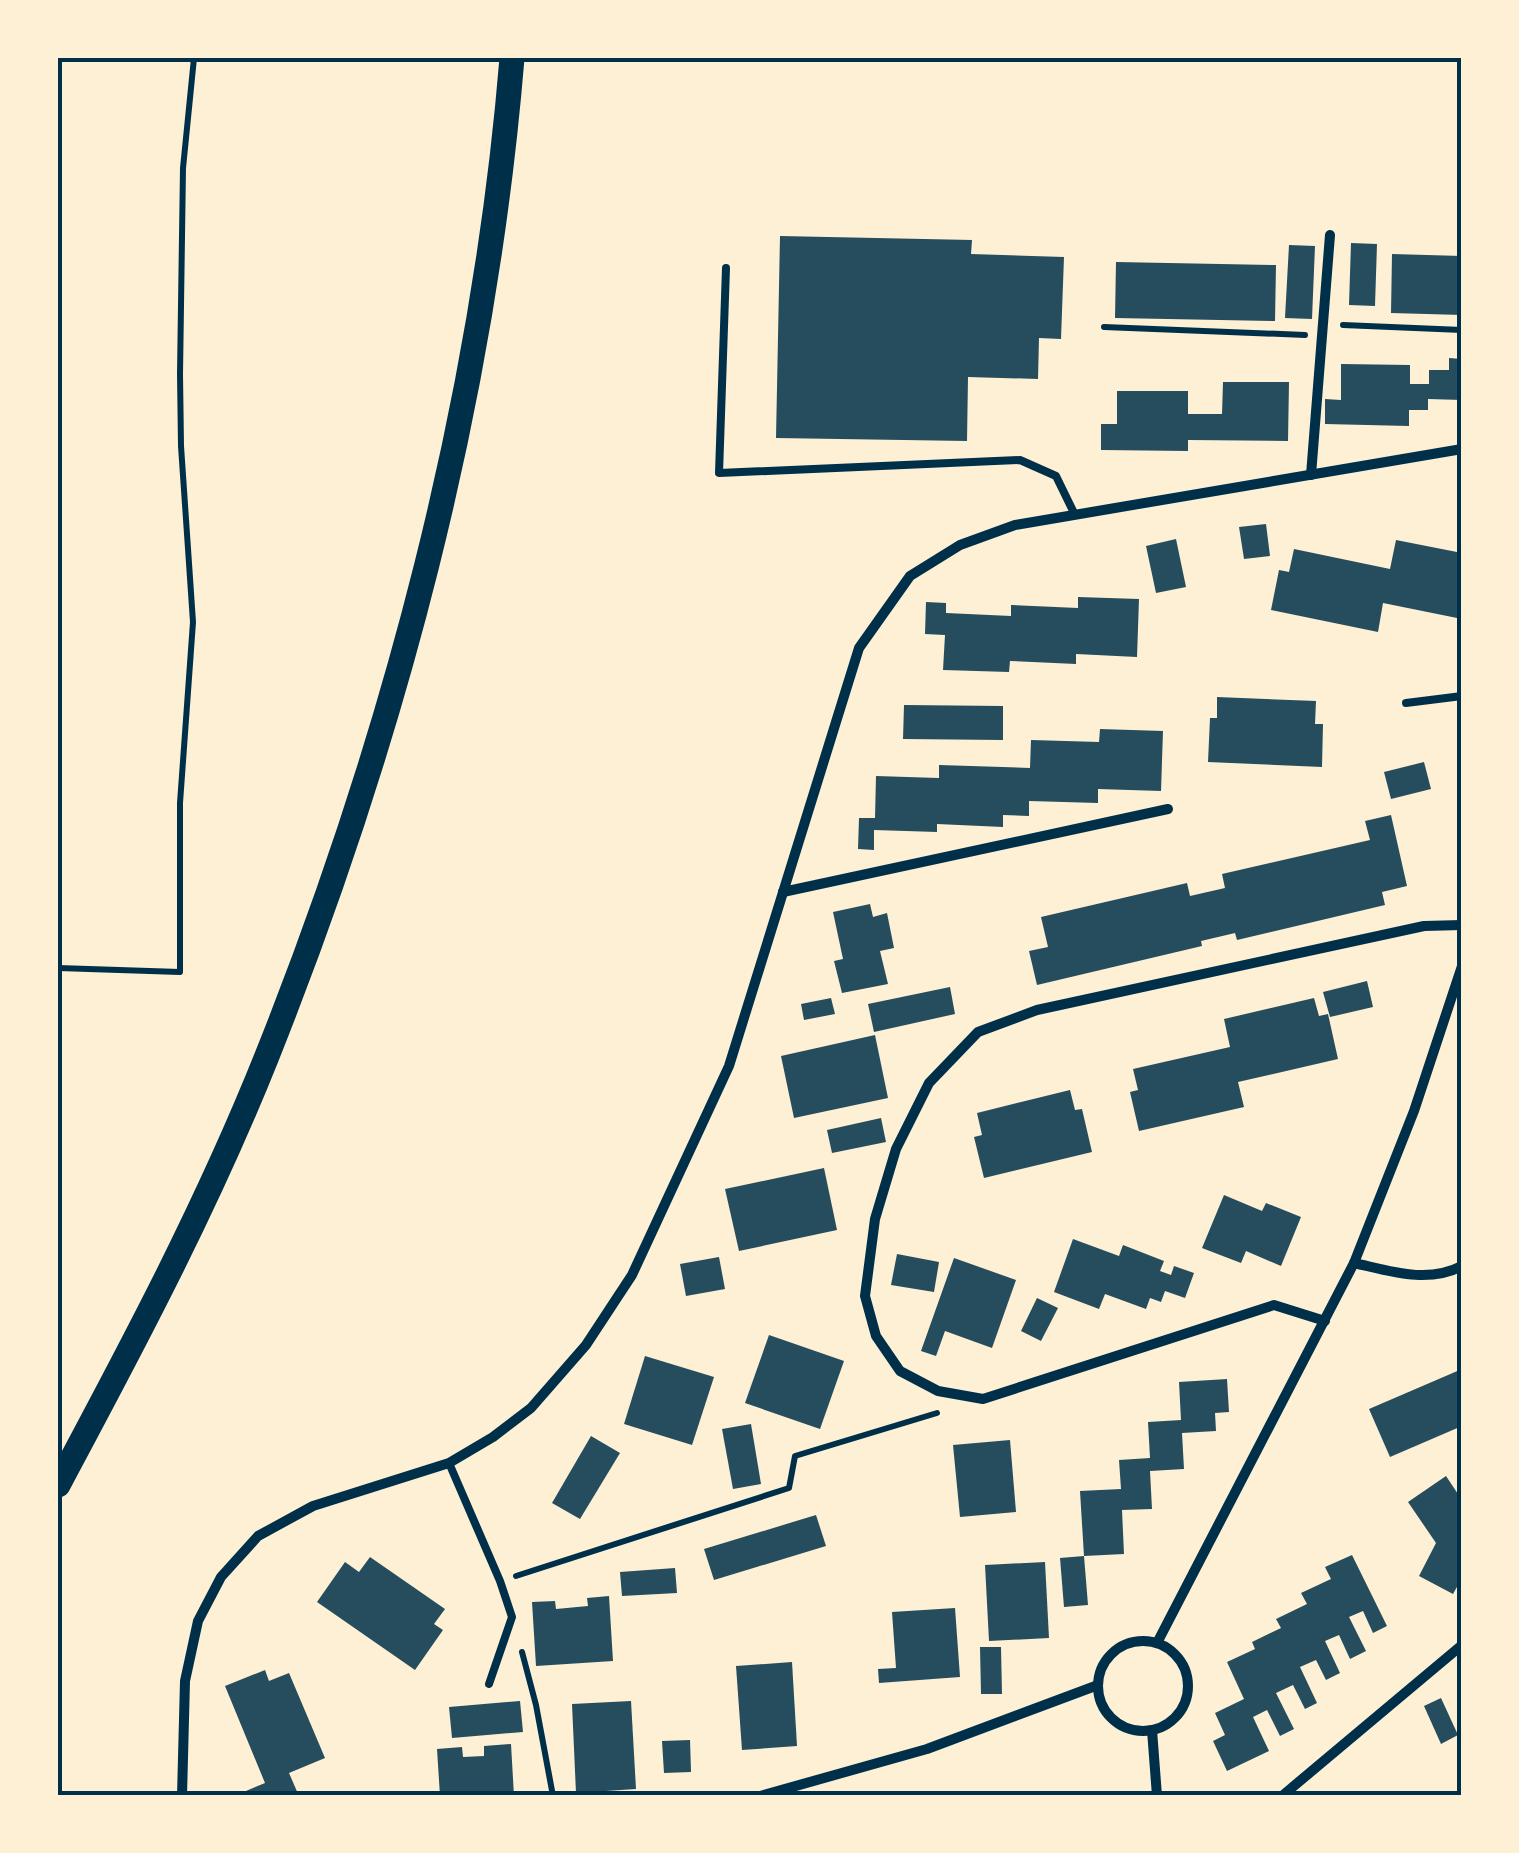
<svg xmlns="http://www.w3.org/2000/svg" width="1519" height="1853" font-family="Figtree,sans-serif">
<rect width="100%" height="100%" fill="#fdf0d5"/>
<g fill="#264d5e">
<polygon points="780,236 972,240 971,254 1064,257 1061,339 1039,338 1038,379 968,377 967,441 776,438"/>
<polygon points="1351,243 1377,244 1375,306 1349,305"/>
<polygon points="1289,245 1315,246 1312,319 1285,318"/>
<polygon points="1392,254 1462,256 1462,315 1391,313"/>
<polygon points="1116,262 1276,265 1275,321 1115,318"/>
<polygon points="1449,358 1462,359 1462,400 1428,399 1428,410 1409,410 1409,426 1325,424 1325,399 1341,400 1341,364 1410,365 1410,384 1429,384 1429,370 1449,370"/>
<polygon points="1223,382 1289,382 1288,441 1188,440 1188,451 1101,450 1101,424 1117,424 1117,391 1188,391 1188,414 1222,414"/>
<polygon points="1266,524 1270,556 1244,559 1239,527"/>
<polygon points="1176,539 1186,587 1156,593 1146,546"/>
<polygon points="1396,540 1462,553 1462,619 1383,603 1378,632 1271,610 1279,570 1289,572 1294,549 1390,569"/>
<polygon points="1078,597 1139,599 1137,657 1076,654 1076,664 1010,661 1009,672 943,670 945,635 925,634 926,602 946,603 946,613 1011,616 1011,605 1078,608"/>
<polygon points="1217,697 1316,701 1315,724 1323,724 1322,767 1208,762 1210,718 1217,718"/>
<polygon points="904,705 1003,706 1003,740 903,739"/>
<polygon points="1100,729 1163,731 1161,791 1098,789 1098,803 1029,801 1029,816 1003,815 1003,827 937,824 937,832 874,830 874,850 858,849 859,818 875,818 876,776 939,778 939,765 1030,768 1031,740 1099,742"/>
<polygon points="1424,762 1431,789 1391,799 1384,772"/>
<polygon points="1391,815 1407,886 1382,892 1385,905 1237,940 1235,933 1201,941 1202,946 1037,985 1029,951 1048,947 1041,917 1187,883 1190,896 1225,888 1222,874 1370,840 1365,821"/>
<polygon points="870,904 873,917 887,913 894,948 880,951 888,984 842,993 834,961 843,959 833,912"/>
<polygon points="1367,981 1373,1007 1330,1017 1323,992"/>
<polygon points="950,987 955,1014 874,1032 868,1004"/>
<polygon points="831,998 835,1014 804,1020 801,1004"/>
<polygon points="1314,998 1319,1016 1328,1014 1338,1059 1238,1082 1244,1107 1139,1131 1130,1092 1138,1090 1133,1069 1230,1047 1224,1019"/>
<polygon points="875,1035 888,1098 794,1118 781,1056"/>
<polygon points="1070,1090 1075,1110 1082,1109 1092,1152 984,1178 974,1137 982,1135 977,1113"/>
<polygon points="881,1118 886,1142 832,1153 827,1130"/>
<polygon points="824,1168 837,1230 739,1251 725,1189"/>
<polygon points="1224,1195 1262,1211 1266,1203 1301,1217 1281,1266 1246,1251 1241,1263 1202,1248"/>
<polygon points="1073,1239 1119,1256 1123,1245 1164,1261 1160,1271 1171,1275 1174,1266 1194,1273 1185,1298 1165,1291 1161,1302 1150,1298 1146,1309 1105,1294 1099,1309 1054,1292"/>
<polygon points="897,1254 939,1262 934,1292 891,1285"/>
<polygon points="719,1257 725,1289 686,1296 680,1264"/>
<polygon points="954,1258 1016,1280 992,1348 945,1331 936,1356 921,1351"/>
<polygon points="1037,1298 1058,1308 1041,1341 1021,1331"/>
<polygon points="769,1335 844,1361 820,1429 745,1403"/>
<polygon points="645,1356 714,1377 692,1445 624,1424"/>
<polygon points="1462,1369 1462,1426 1390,1457 1369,1409"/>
<polygon points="1227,1379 1229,1412 1215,1413 1216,1431 1182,1433 1184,1469 1150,1471 1152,1509 1122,1510 1124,1554 1084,1556 1080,1491 1121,1489 1119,1460 1150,1458 1148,1422 1181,1420 1179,1382"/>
<polygon points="751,1424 761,1484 733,1489 722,1429"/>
<polygon points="591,1436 620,1453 580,1519 552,1503"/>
<polygon points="1010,1440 1016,1512 960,1517 953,1445"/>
<polygon points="1446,1476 1462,1500 1462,1578 1453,1594 1419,1576 1436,1543 1408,1502"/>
<polygon points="816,1515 826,1546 714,1580 704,1549"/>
<polygon points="1352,1555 1387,1626 1373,1633 1363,1611 1349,1617 1366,1651 1350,1659 1339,1635 1325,1641 1340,1673 1326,1680 1316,1660 1300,1667 1317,1703 1305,1709 1293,1685 1276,1693 1294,1729 1280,1736 1267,1710 1253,1717 1269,1751 1227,1771 1213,1741 1225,1735 1215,1713 1244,1699 1227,1662 1255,1649 1252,1642 1281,1628 1276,1619 1307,1604 1301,1593 1331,1579 1325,1567"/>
<polygon points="1084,1556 1088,1605 1064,1607 1060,1558"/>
<polygon points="370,1557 445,1609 434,1624 443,1630 415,1670 317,1602 345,1562 359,1572"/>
<polygon points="1045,1562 1049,1638 989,1641 985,1565"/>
<polygon points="675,1568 677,1593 622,1596 620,1572"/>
<polygon points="609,1596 613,1661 536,1666 532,1602 555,1601 556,1609 588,1606 587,1598"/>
<polygon points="955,1608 960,1677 879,1683 878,1669 896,1668 892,1612"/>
<polygon points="980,1647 1001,1647 1002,1694 981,1694"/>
<polygon points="792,1662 797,1746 742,1750 736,1666"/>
<polygon points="265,1670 269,1681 289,1673 325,1758 289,1773 299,1796 234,1796 265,1783 225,1686"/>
<polygon points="1441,1698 1458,1735 1441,1744 1424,1706"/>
<polygon points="520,1701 523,1732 452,1738 449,1707"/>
<polygon points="631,1701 636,1789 576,1793 572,1704"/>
<polygon points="690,1740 691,1772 664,1773 662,1741"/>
<polygon points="511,1744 514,1796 440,1796 437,1749 462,1747 463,1757 484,1756 484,1746"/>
</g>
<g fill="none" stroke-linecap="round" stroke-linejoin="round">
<g stroke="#003049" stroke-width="6">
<polyline points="1343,325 1462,330"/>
<polyline points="1104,327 1305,335"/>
<polyline points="58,968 180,972 180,803 193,622 181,446 180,374 183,168 194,58"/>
<polyline points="516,1576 789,1488 795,1456 937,1413"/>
<polyline points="522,1652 536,1705 553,1796"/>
</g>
<g stroke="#003049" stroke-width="8">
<polyline points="726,268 719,473 1020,460 1056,476 1075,515"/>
<polyline points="1406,703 1462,696"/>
<polyline points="449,1463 500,1581 512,1617 489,1684"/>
</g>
<g stroke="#003049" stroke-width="10">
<polyline points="1311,475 1330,235"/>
<polyline points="783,892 1168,809"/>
<path d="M1354,1263C1390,1271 1427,1284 1462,1266"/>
<polyline points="1325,1321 1274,1305 983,1399 938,1391 900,1371 876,1336 865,1296 875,1219 896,1149 929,1083 978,1032 1037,1010 1424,926 1462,925"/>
<circle cx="1143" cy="1686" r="45"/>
<polyline points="1157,1643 1354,1263 1414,1111 1462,966"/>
<polyline points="1152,1730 1157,1796"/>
<polyline points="182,1796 185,1681 198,1621 221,1577 258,1536 313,1506 449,1463 493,1437 531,1408 586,1345 632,1275 729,1066 859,648 910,576 960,545 1015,525 1462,449"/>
<polyline points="760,1796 927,1749 1098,1685"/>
<polyline points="1282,1796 1462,1645"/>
</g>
<path stroke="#003049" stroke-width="25" d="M58,1485C133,1345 208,1204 267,1056C394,738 484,399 512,58"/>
</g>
<rect width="1519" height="1853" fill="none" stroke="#fdf0d5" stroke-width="120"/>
<rect x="60" y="60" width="1399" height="1733" fill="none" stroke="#003049" stroke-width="4"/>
</svg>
